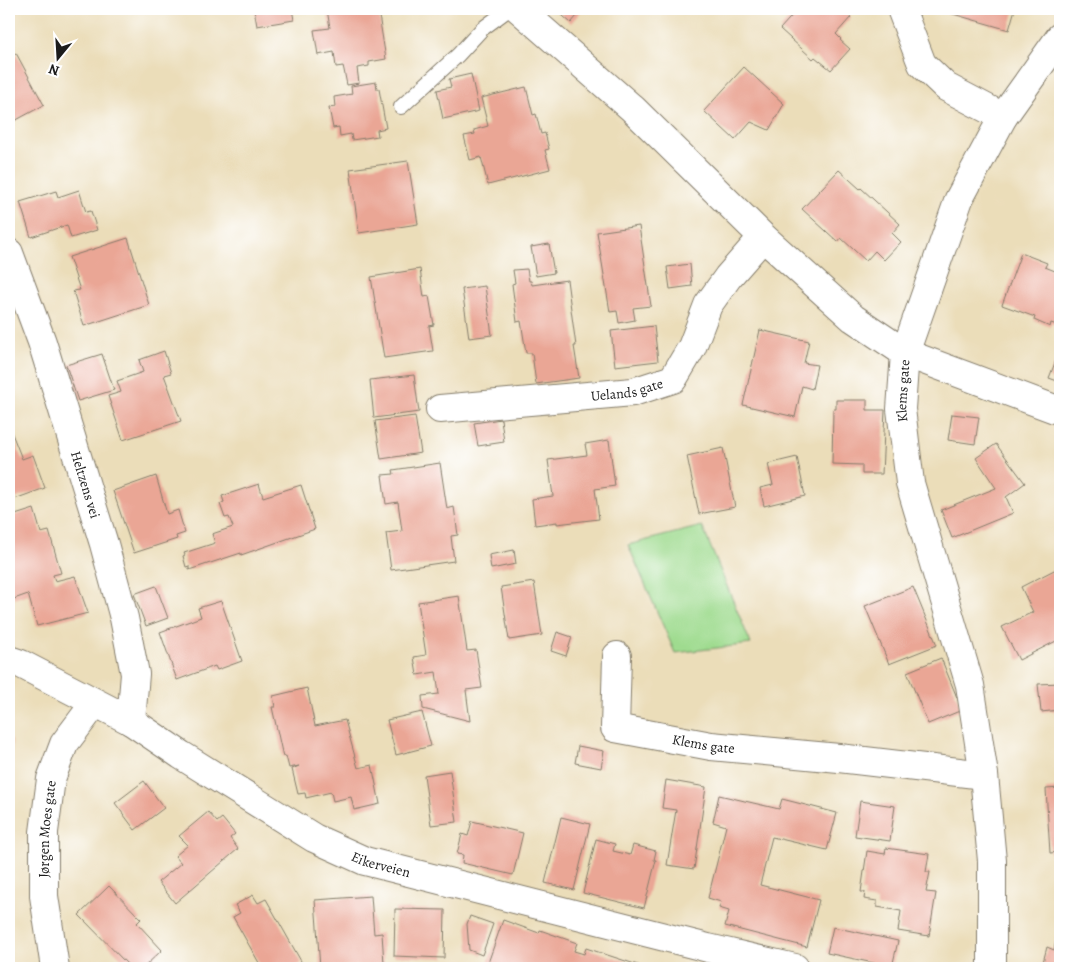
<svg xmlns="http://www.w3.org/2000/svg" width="1069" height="977" font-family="Alegreya,serif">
<rect width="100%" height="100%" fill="#fff"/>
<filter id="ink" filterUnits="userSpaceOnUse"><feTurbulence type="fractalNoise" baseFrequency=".02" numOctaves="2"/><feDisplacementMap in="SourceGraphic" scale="10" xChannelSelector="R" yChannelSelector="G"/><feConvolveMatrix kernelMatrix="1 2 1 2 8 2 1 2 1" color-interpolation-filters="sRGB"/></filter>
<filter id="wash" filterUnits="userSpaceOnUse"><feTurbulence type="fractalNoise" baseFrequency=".0096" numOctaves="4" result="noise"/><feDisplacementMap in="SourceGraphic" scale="20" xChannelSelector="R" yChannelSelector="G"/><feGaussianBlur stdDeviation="1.12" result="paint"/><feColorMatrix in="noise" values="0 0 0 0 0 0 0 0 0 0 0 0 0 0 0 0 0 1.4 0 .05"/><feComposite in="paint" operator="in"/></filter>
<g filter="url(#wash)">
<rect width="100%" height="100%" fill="#ebddb9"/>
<polygon fill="#9fdb8f" stroke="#5e7c56" points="702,526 751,644 675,653 628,545"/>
<g id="blocks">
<g fill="#eaa695">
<polygon points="254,9 292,9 294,20 257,26"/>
<polygon points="327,9 378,9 386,59 369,62 369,66 357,68 359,83 347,85 344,70 343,66 336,67 334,52 318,55 314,30 330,28"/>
<polygon points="555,9 583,9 571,23"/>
<polygon points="798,9 841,9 851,17 836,34 841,39 840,40 850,49 831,70 815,57 813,59 780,29"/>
<polygon points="947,9 1015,9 1009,30 946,12"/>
<polygon points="16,53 44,105 9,124 9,57"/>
<polygon points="744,67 784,104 769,130 751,122 735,140 704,111"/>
<polygon points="471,74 479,111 443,119 437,90 451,87 449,79"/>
<polygon points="376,82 377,89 379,89 386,128 377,130 378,136 352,140 351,134 340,136 339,127 333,128 329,108 335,107 334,97 352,94 351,86"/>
<polygon points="526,87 533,115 536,114 541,134 545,133 549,149 545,150 550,169 488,185 481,157 470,160 464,136 475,134 474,130 488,126 481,98"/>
<polygon points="408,161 418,224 359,233 350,169"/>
<polygon points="839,170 860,189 861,188 900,224 892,233 901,242 884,260 875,251 866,261 841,238 838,242 802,209"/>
<polygon points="79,190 86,212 91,211 97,230 71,238 67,225 31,237 20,202 56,191 58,197"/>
<polygon points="639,226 651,306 633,308 635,320 619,323 617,311 610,312 597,232"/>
<polygon points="128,238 149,305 84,326 73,291 80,290 69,257"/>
<polygon points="549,244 554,273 536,276 531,247"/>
<polygon points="1021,253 1047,263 1045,267 1060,273 1060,326 1051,323 1050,327 1034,320 1035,317 1002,305"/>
<polygon points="690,264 692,286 670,289 667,267"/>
<polygon points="420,269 424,297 429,296 434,325 429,326 433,351 384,358 371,277"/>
<polygon points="527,269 529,281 531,281 532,285 567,280 576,346 574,346 579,378 536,384 532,353 526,353 521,321 517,322 512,284 515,283 513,270"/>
<polygon points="485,286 492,335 469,338 462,289"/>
<polygon points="654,326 658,361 615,366 611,331"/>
<polygon points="760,330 809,341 804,363 817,365 812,389 802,386 795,417 743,405"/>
<polygon points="1060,350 1060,382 1049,378"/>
<polygon points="164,351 171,373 164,375 181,421 123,440 108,396 121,392 117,381 143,372 139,360"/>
<polygon points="102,354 114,390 78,401 66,365"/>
<polygon points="414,375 419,412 374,418 370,380"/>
<polygon points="836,400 867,400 867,410 885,410 882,474 862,474 862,465 832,464 833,409 836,409"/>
<polygon points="952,414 979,417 975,444 948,440"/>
<polygon points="415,416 421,453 381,459 375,421"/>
<polygon points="501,419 504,442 478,446 474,423"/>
<polygon points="9,426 22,459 33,455 45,488 9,501 9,473 11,472 9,466"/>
<polygon points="609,440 615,486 595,489 599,519 557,524 557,522 535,525 532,499 553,496 548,460 587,455 585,444"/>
<polygon points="996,444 1025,483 1006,497 1013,513 952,538 941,510 996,488 976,458"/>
<polygon points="723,448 735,507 699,514 687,456"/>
<polygon points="797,457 805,496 764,506 760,488 773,485 768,464"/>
<polygon points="440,463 447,509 454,507 458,535 451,536 454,561 391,570 386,533 402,531 398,502 386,504 382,475 394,474 393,470"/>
<polygon points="156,476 167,514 178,510 185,533 176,536 177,539 134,553 113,491"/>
<polygon points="259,484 263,497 301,485 315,529 241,555 241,553 189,570 189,566 186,567 183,556 185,555 184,553 215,543 212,534 233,527 229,517 225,518 220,504 224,502 222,496"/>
<polygon points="34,509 41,533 49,531 61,573 53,575 55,581 75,576 88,613 37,626 28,594 14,599 9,582 9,517"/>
<polygon points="514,550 516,564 491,569 489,555"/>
<polygon points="1060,567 1060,639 1019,660 1002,627 1033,612 1021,587"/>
<polygon points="534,582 542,635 509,640 501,587"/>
<polygon points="156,586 168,618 146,626 134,594"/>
<polygon points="913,587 937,645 889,664 865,606"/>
<polygon points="459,596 467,651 476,650 482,688 466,690 470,721 423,709 422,696 439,694 436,672 417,675 414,657 426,655 418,602"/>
<polygon points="221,601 242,661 217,670 215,666 177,680 160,632 201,617 198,608"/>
<polygon points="557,632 572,637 566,656 551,651"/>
<polygon points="941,658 962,710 928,724 907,672"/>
<polygon points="1060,683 1060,710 1041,712 1038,684"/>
<polygon points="307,688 315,726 345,720 358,768 372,765 380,804 354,810 351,797 333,801 331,792 306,798 305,793 298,794 292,769 299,766 289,768 286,756 283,757 272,707 275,707 273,696"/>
<polygon points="422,712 431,746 396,755 387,720"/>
<polygon points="9,739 12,739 10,772 9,772"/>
<polygon points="578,746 604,751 601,768 575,763"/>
<polygon points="450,771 457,822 431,825 424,775"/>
<polygon points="666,780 706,787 694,869 667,865 676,810 662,808"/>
<polygon points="144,781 164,808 135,830 115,803"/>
<polygon points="1060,788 1060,852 1050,853 1046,789"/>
<polygon points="719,795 779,809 782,799 837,813 827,850 772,837 760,885 819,900 807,947 725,926 729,911 719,908 721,902 708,898 726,826 713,822"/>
<polygon points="860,801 895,806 890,841 855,836"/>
<polygon points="208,812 217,822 222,818 235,834 230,838 238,849 175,903 158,882 181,863 175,856 188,845 179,836"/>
<polygon points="561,817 590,824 574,890 545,883"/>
<polygon points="472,821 523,833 513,875 462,863 463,855 457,854 462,834 468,836"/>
<polygon points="596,839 615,844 613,851 630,855 633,845 656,851 654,860 656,860 644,908 583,893"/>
<polygon points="886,848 929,854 926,872 930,872 926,892 936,893 929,936 898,931 901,911 877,907 877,901 864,899 865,892 861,892 867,851 885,854"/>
<polygon points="109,886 141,919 137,923 162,950 143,968 131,968 79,915"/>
<polygon points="253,895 258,903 266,899 302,963 293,968 262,968 233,917 240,913 235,905"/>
<polygon points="371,896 374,934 382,933 384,964 320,968 315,900"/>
<polygon points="395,909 445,910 444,958 394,956"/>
<polygon points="470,916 493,924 482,955 469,950 467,924"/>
<polygon points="503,920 539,933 540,930 577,943 574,951 584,954 586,948 647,968 506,968 488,963"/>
<polygon points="833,927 898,941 892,967 827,953"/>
<polygon points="1056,940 1060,941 1060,968 1048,968 1042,966 1047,947 1054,950"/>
</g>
</g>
</g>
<g filter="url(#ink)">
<use href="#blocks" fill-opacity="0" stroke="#847c6a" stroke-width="1"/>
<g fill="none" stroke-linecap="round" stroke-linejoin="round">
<g stroke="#847c6a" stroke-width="16">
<polyline id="lane" points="401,107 458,55 482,29 509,9"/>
</g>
<g stroke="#847c6a" stroke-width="30">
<g id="street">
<polyline points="519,9 633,109 763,237 853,318 905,353 1060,411"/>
<polyline points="901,9 922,64 946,87 1003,117"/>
<path id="s1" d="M9,253L42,342L104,544L124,618L135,674L131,721"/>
<path id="s2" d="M440,409L633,392L673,379L692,347L708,305L728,277L763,237"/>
<path id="s3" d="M617,656L615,728L711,746L839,758L984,775"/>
<path id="s4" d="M9,660L21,664L131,721L181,755L314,838L365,861L708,948L795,968"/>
<path id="s5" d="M55,968L44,896V832L51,779L64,744L95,703"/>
<path id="s6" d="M992,968V861L984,775L970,685L910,483L901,409L905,353L959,199L1003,117L1060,37"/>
</g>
</g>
<use href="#lane" stroke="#fff" stroke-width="14"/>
<use href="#street" stroke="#fff" stroke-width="28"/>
</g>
</g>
<g text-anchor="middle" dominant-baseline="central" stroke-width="4" stroke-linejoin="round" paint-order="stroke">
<g font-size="14" fill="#1c1c1c" stroke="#fff">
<text stroke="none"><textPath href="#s2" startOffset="188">Uelands gate</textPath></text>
<text stroke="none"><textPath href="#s6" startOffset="588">Klems gate</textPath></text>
<text stroke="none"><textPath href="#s1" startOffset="244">Heltzens vei</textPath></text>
<text stroke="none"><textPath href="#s3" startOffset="162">Klems gate</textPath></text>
<text stroke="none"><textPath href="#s5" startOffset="140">Jørgen Moes gate</textPath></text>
<text stroke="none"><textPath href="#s4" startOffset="426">Eikerveien</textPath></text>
</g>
</g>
<rect width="1069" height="977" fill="none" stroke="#fff" stroke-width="30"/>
<g transform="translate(58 58) rotate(198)" stroke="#ffffff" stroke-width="4" paint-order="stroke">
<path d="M0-4L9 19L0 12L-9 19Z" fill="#1c1c1c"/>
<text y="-8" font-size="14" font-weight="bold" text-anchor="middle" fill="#1c1c1c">N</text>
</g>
</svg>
